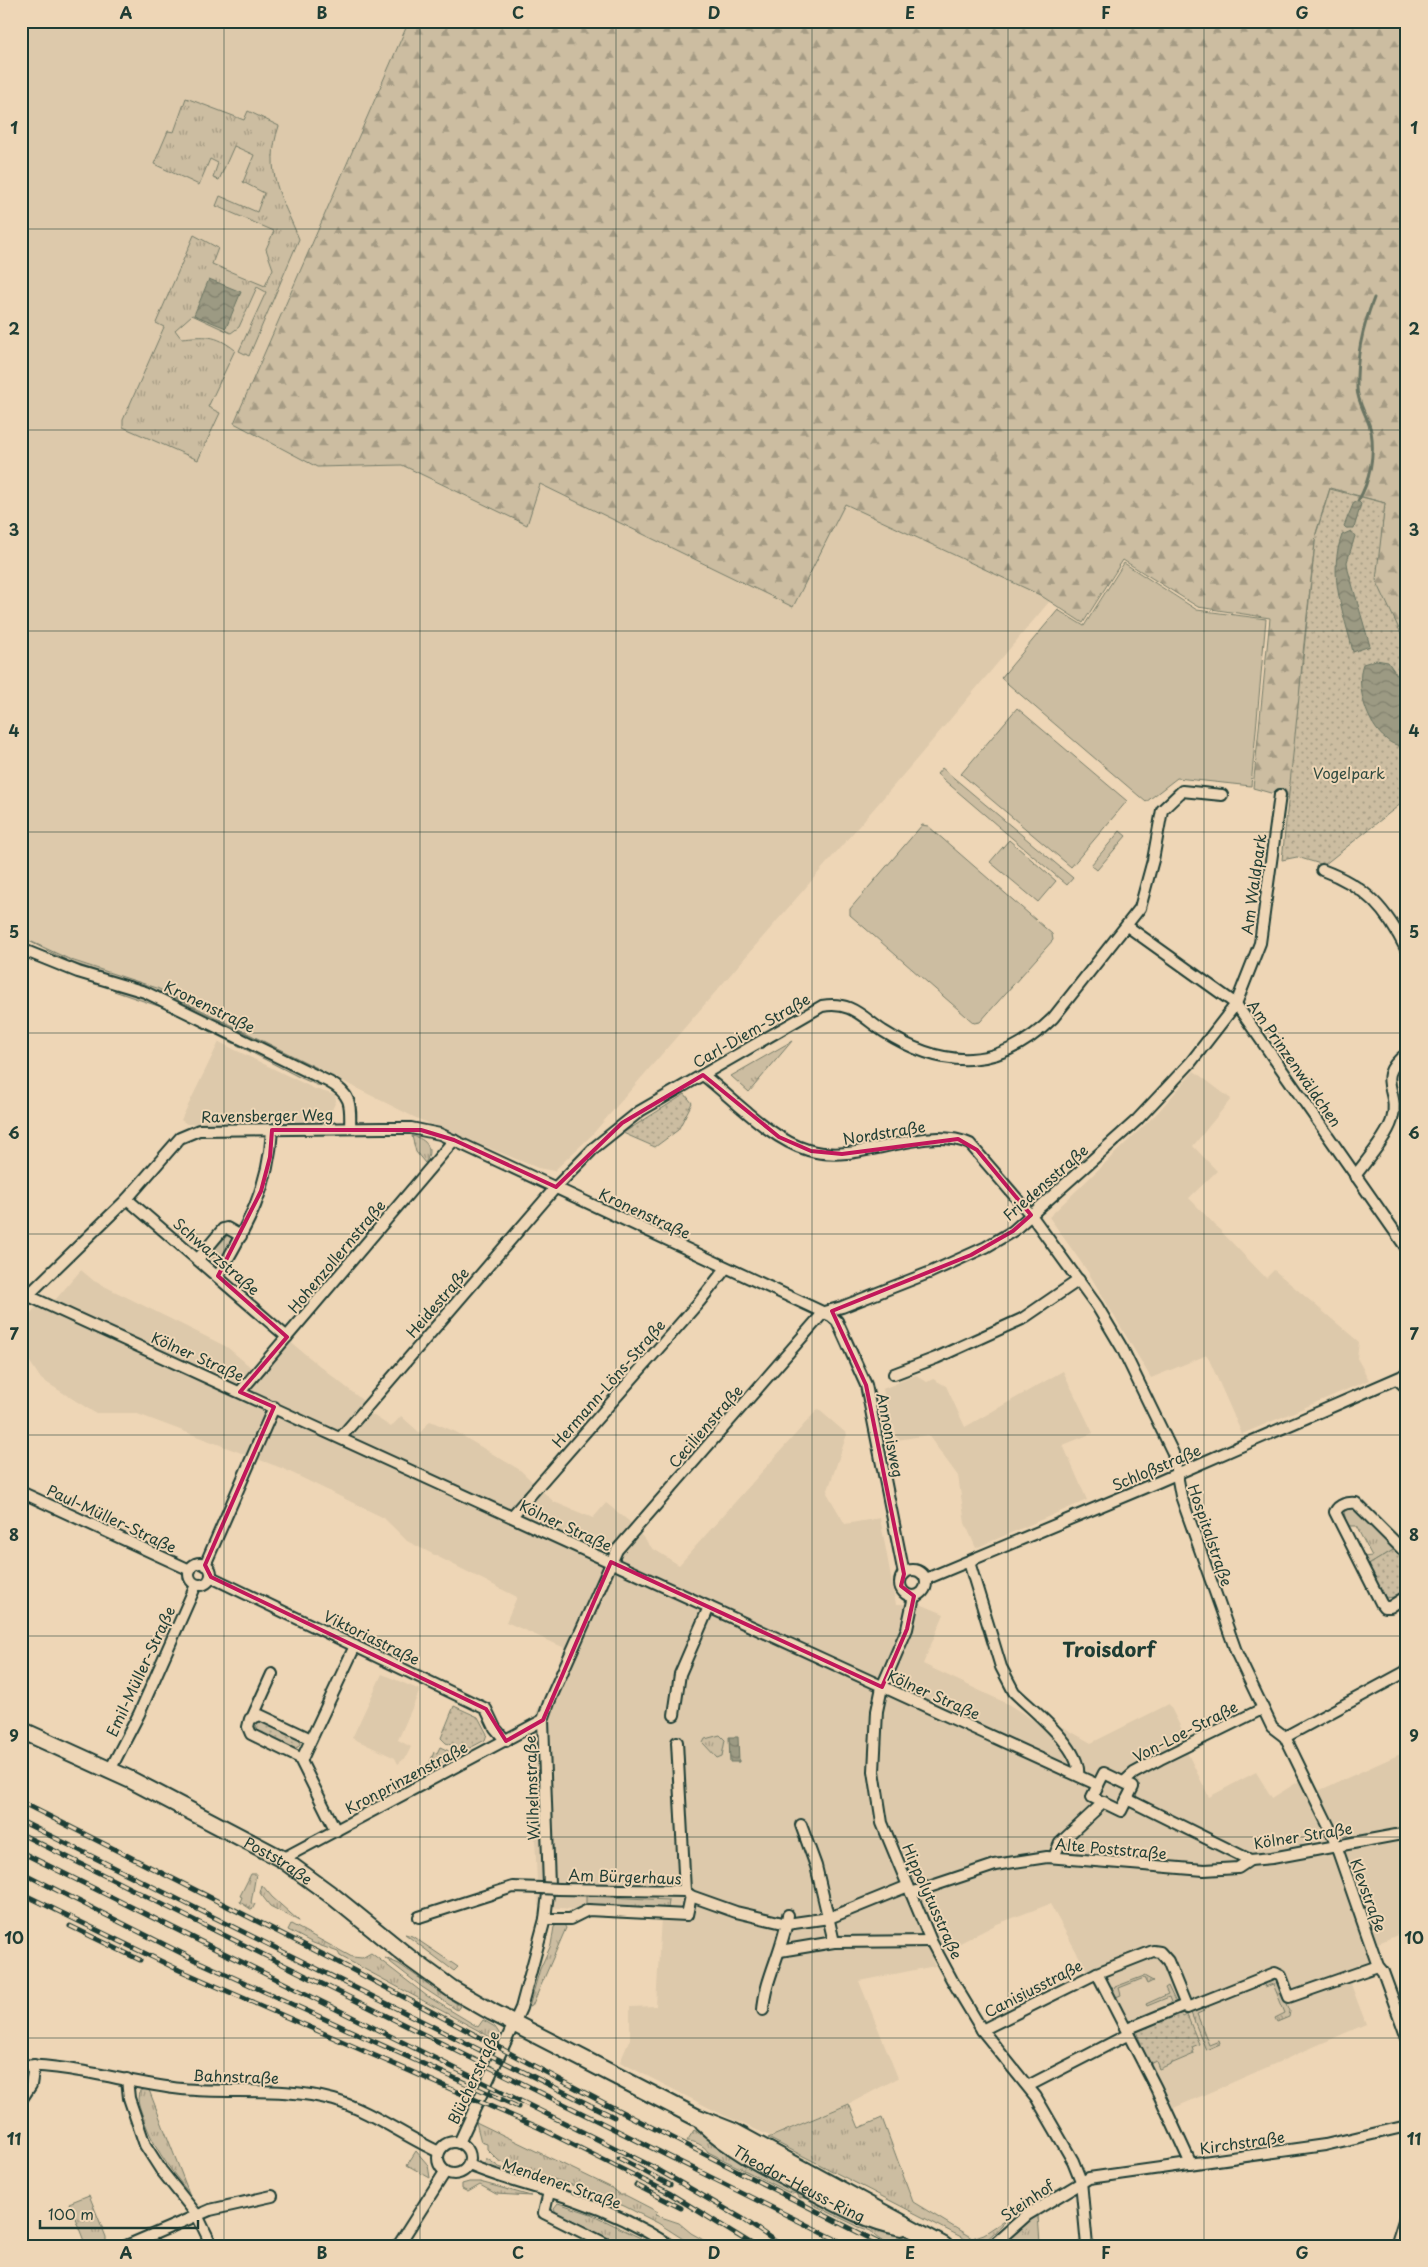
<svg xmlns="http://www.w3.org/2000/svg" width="1428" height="2267" font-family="'Playpen Sans',sans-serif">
<defs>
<pattern id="grass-tufts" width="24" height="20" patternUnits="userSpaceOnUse" patternTransform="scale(1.25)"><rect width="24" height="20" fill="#ccbda1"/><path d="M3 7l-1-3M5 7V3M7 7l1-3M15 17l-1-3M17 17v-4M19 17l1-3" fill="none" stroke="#a59b84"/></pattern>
<pattern id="forest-firs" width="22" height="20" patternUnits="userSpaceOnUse" patternTransform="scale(1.25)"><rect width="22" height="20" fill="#ccbda1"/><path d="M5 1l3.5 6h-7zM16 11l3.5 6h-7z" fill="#a59b84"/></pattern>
<pattern id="park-dots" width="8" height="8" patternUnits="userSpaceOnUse" patternTransform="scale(1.25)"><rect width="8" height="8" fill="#ccbda1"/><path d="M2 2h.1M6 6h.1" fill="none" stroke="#a59b84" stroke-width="1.8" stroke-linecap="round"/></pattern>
<pattern id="water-waves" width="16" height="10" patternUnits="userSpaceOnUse" patternTransform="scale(1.25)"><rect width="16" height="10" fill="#9c9a83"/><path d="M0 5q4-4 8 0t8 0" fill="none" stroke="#7f7f6c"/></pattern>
</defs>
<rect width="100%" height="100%" fill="#eed6b6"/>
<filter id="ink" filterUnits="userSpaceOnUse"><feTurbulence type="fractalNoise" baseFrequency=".02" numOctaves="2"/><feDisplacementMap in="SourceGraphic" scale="10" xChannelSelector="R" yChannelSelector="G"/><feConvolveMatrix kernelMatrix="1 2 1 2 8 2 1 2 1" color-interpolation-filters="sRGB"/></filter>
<g filter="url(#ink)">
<g fill="#ddc9ab">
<polygon points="21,21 1278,21 1049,602 915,761 591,1136 554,1171 538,1168 416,1118 157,988 63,957 21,937"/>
<polygon points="219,1042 315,1089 335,1095 336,1101 327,1121 187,1124 181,1120"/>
<polygon points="1194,1071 1231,1099 1193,1146 1217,1171 1189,1198 1266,1278 1274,1270 1359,1342 1357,1358 1369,1380 1242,1434 1207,1355 1151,1378 1088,1272 1049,1217 1158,1112"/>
<polygon points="81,1270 94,1281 227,1347 260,1375 289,1341 362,1400 371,1414 391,1427 401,1416 420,1433 430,1421 456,1432 520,1470 554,1502 593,1518 606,1503 630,1522 652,1548 679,1565 818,1409 847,1434 827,1493 845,1524 880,1518 896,1604 920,1604 944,1614 923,1664 1008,1704 1055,1734 1063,1727 1091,1743 1169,1704 1186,1738 1188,1754 1209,1797 1256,1772 1272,1798 1309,1775 1318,1791 1407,1751 1407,1931 1376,1944 1382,1958 1346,1971 1366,2024 1160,2114 1107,2007 1050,1904 997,1924 931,1958 935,1966 859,1981 898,2078 849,2104 770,2136 723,2115 620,2062 630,2039 630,2007 656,2006 661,1917 538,1906 531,1743 536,1713 565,1648 506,1622 517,1597 407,1541 384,1518 284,1469 135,1413 95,1413 41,1379 28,1359 26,1351 21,1348 21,1327 34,1309 56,1299"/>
<polygon points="1063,1371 1093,1433 1063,1445 1087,1500 976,1548 965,1523 958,1476 928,1435 897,1440 894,1425 889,1426 883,1389 916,1375 927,1382 933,1379 946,1386 965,1427"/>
<polygon points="382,1674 420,1690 398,1740 411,1747 406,1757 398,1764 395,1758 352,1738"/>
</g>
<g fill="url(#grass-tufts)" stroke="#767d6a">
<path d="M186,98L244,120L248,111L279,126C263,173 282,197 299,239L249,356L239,351L266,292L257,287L239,327L231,333L192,315L175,330L181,338C205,336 215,334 235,350L208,407L220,413L198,460L123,427V420L164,327L156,323L194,235L218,248L212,264L265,286L273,269L266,249L274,231L216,206L220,196L257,212L264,193L243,182L254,155L234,146L219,180L213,178L218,163L210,159L199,185L154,164L168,131L174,132Z"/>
<polygon points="21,937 71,960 157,988 317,1068 166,994 70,962"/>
<polygon points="118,989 155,1001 327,1086 317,1085 301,1078 167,1009 114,991"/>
<polygon points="792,1041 749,1092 731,1076"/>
<path d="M412,1136C427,1139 434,1149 425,1163L416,1152Z"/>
<polygon points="228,1235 233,1237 232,1243 220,1264 211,1265 208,1262 209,1255"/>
<polygon points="1351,1507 1357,1509 1395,1549 1367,1566 1363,1557 1372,1556 1356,1526 1347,1526 1344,1512"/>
<polygon points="720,1735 725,1740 722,1756 717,1758 703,1743 705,1739"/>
<polygon points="440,1747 451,1752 453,1757 430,1769 428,1768 434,1752 437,1753"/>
<polygon points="251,1874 256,1874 251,1903 255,1904 252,1910 240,1902 242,1897 240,1896"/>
<polygon points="262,1885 272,1897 299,1921 270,1906 260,1893"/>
<polygon points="586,1896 669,1900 668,1909 586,1905"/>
<polygon points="563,1923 566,1928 532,2006 529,2007 540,1969 551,1945 554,1927 558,1924"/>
<polygon points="291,1924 352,1957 362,1958 371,1953 427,1996 478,2027 483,2020 495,2027 499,2033 498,2041 340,1956 338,1952 313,1943 288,1930"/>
<polygon points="405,1934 412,1936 458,1967 454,1971"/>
<polygon points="385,1958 399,1964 460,2006 457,2010 422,1987"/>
<polygon points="1144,1976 1153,1981 1147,1984 1144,1978 1119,1988 1121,1995 1116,1997 1113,1994 1115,1987"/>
<polygon points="1273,1980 1278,1981 1290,2011 1289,2017 1277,2022 1275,2018 1285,2013 1273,1984 1265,1987 1266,1983"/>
<polygon points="1168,1986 1176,2003 1172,2005 1169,1997 1147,2006 1146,2004 1168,1994 1165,1988"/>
<polygon points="1201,2009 1204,2011 1197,2014 1209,2045 1219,2041 1220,2044 1206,2050 1191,2013"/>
<path d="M145,2089L149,2090L189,2193C168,2167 151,2144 141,2111C139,2105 137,2099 139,2092Z"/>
<polygon points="849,2104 859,2128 882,2118 913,2202 972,2238 984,2234 1004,2221 1002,2226 985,2241 969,2241 768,2138"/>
<polygon points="476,2122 610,2187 620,2195 625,2195 658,2212 655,2215 679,2223 691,2233 714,2246 694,2246 658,2223 624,2206 578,2187 506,2164 498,2160 487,2149 487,2144 481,2142"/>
<path d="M694,2130C765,2177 845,2212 923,2246C907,2246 880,2247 871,2231L859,2227L814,2205C810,2199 806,2197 800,2198L797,2194L788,2192L708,2152C704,2145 694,2141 687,2141Z"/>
<polygon points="416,2151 428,2165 430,2178 407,2165"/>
<polygon points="486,2158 499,2167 545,2182 547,2187 488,2167 485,2164"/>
<polygon points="469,2182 480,2182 531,2196 496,2194 480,2185 468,2192 462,2189 462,2184"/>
<polygon points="557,2186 624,2213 683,2246 554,2189"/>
<polygon points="89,2195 106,2237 106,2246 86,2246 69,2203"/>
<polygon points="558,2203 591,2214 657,2246 623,2246 556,2213 554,2208"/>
<polygon points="1038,2214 1040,2244 1044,2246 1001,2246"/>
</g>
<polygon fill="url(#forest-firs)" stroke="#767d6a" points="409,21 1407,21 1407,646 1375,581 1385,503 1330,488 1316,533 1302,662 1292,799 1253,788 1270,618 1198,607 1123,560 1083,623 1040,595 845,504 793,607 540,484 527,525 402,465 317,467 234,423"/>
<g fill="url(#park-dots)" stroke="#767d6a">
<polygon points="1330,489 1385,503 1376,580 1407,646 1407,799 1324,865 1297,857 1282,860 1316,534"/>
<polygon points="685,1094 692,1103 678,1130 655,1147 623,1133"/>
<polygon points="1395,1549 1407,1562 1407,1587 1394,1597 1386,1598 1367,1566"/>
<polygon points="454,1706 478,1717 487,1734 485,1740 464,1751 446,1743 441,1738"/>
<polygon points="263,1721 299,1738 300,1744 298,1747 293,1749 258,1732 256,1726 259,1722"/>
<polygon points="1181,2012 1183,2017 1187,2015 1199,2044 1192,2047 1194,2054 1159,2069 1156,2061 1149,2064 1136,2031"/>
</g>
<g fill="#ccbda1" stroke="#767d6a">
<polygon points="1124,563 1197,610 1266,619 1251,786 1177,778 1146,802 1001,678 1058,610 1084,626"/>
<polygon points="1017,708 1127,801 1071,867 961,774"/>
<polygon points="942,768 1073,878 1067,885 937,774"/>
<polygon points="922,825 928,826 1052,934 1053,940 980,1022 974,1023 850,915 850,909"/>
<polygon points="1120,831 1126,836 1097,870 1091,865"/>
<polygon points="1009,840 1056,881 1038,902 990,862"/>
</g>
<g fill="url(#water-waves)" stroke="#6a7563">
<polygon points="209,279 241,292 226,328 194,315"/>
<polygon points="1358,501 1361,504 1354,528 1346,528 1344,526 1354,502"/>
<path d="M1351,531L1355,536L1347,562L1348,570L1370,646L1353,652C1344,612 1327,576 1342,535Z"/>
<path d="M1376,660L1388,662L1407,690V755C1398,741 1396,748 1386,739C1367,725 1355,685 1363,664Z"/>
<polygon points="729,1737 738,1737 739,1762 730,1762"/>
</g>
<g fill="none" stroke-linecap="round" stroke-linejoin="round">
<path stroke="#6a7563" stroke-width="3" d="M1358,501C1370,482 1375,453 1371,431C1368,417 1357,402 1357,388C1356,357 1363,326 1374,298"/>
<g stroke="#1f3d34" stroke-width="14">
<g id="street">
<path d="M1322,870C1366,886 1387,910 1407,951"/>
<polyline points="1127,926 1236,1004 1407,1249"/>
<path d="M21,949L78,972L145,992L329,1082C351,1094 351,1104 350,1128"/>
<path d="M703,1075C734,1099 770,1139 808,1150C859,1166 922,1123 970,1144L1031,1215L1097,1306L1122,1348L1173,1453L1181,1496L1237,1654L1272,1727L1285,1737L1331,1831L1378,1966L1383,1972L1407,2038"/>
<path d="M1355,1176C1366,1161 1387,1137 1392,1120C1401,1089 1372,1080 1407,1053"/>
<polyline points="127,1199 287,1337"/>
<polyline points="198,1259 223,1229 227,1228 241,1236"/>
<path d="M218,1276C247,1226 269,1189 272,1130"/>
<polyline points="22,1293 1098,1785"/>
<polyline points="21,1302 127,1199 180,1138 199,1130 382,1128 411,1128 440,1134 831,1316 837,1321 866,1385 904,1574"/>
<polyline points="824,1312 842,1307 931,1272 986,1247 1013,1231 1137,1120 1191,1062 1236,1004 1260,943 1280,795"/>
<polyline points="894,1374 936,1358 1022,1319 1079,1280"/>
<polyline points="1397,1379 1407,1388"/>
<polyline points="240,1392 454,1140"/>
<path d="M341,1437L556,1187L595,1147L640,1111L822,1006C851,1001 861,1016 883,1031C944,1070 999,1071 1053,1018L1140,908L1153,860L1162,810L1182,791L1222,795"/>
<polyline points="21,1492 190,1570"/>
<polyline points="512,1516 700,1301 726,1268"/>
<path d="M1407,1554L1356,1503C1348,1502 1339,1504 1335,1512L1381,1603L1384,1607H1390L1407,1596"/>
<path d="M969,1562L1001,1667L1014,1692C1032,1710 1082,1748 1078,1775"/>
<circle cx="200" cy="1574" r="11"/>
<polyline points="205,1565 274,1407"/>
<circle cx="913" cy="1583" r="13"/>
<polyline points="211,1577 486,1709 495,1728 506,1741"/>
<polyline points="926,1579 1158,1482 1407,1374"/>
<polyline points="914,1596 907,1629 882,1687 877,1711 874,1771 882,1823 931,1941 952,1980 982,2030 1036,2097 1073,2161 1081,2181 1087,2246"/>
<polyline points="674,1715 680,1674 709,1607"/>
<polyline points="253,1716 272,1674"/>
<polyline points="1285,1737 1407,1671"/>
<polyline points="677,1742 685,1891"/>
<polyline points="302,1759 251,1734 248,1727 250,1719 260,1715 311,1739"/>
<polyline points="110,1770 139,1714 196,1585"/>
<polygon points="1104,1773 1133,1787 1121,1811 1092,1797"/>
<polyline points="1124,1782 1134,1773 1160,1759 1262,1709"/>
<polyline points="1127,1799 1250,1860 1272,1858 1407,1833"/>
<polyline points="801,1825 816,1866 834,1942"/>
<polyline points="336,1831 301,1761 355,1646"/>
<polyline points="1054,1857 1060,1843 1104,1802"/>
<polyline points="282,1859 543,1720"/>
<polyline points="558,1889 685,1891 691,1896 736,1912 787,1924 829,1918 908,1886"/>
<polyline points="911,1893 995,1865 1047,1857 1204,1870 1238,1868 1250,1860"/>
<polyline points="419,1917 513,1887 541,1888"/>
<polyline points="545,1919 570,1919 588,1910 687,1915 691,1896"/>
<polyline points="780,1951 834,1942 931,1941"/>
<polyline points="1097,1973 1156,2088 1191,2164"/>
<path d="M763,2010C765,1978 784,1948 788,1915"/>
<polyline points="1127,2029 1185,2005"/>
<polyline points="982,2030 1097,1973 1153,1951 1160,1952 1168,1961 1187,2008 1275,1973 1281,1976 1289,1997 1378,1966"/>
<path d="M21,2065C77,2066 128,2083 182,2089C232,2094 284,2086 334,2100C371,2111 404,2136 439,2152"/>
<polyline points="127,2079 129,2098 145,2145 161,2170 197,2215 212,2246"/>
<polyline points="1028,2086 1129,2034"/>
<polyline points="21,2100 31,2085 34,2065"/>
<circle cx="454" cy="2158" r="16"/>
<polyline points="459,2143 521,2008 545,1919 549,1885 543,1720 550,1700 617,1550 824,1312"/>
<path d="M469,2165C504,2180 542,2188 578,2201C611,2212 641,2227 671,2246"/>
<polyline points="549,2192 544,2213 610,2246"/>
<polyline points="126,2246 210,2210 272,2196"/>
<polyline points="398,2246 445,2172"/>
<polyline points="992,2246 1027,2215 1089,2178 1325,2145 1407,2126"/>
<polyline points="1396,2246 1407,2211"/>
</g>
</g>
<g stroke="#1f3d34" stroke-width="20">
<g id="primary">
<path id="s1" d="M21,1730L131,1780L282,1859L334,1897L408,1957L452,1989L492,2012L696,2117L734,2132L944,2246"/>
<path id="s2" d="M703,2123C732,2150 765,2166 800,2184C833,2201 864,2220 901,2227"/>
</g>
</g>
<use href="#street" stroke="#eed6b6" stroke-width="10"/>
<use href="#primary" stroke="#eed6b6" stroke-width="16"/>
<g stroke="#1f3d34" stroke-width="5">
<g id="rail">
<polyline points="21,1802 332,1959 606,2104 885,2246"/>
<polyline points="21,1821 614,2117"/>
<polyline points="21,1834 849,2246"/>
<polyline points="21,1852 653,2167 743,2219 782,2246"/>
<polyline points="21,1872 195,1960 518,2107"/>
<polyline points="21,1893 179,1970 540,2128 669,2193 755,2246"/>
<polyline points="70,1926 140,1960"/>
<polyline points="619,2158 670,2185"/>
<polyline points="636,2185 681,2208"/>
</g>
</g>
<use href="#rail" stroke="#eed6b6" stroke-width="3" stroke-dasharray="9" stroke-linecap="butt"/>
<g stroke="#1f3d34" stroke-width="14" stroke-linecap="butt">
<polyline id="street-bridge" points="541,1888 558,1889"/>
</g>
<use href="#street-bridge" stroke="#eed6b6" stroke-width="10"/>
</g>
</g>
<path fill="none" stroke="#c2185b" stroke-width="4" stroke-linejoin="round" d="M703,1075L779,1137L811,1151L842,1154L958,1139L977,1150L1031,1215L1013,1231L971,1255L832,1311L866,1385L904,1574L901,1586L914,1596L907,1629L882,1687L611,1562L543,1720L506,1741L486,1709L211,1577L205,1565L274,1407L240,1392L287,1337L218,1276L261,1191L270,1157L272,1130H421L454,1140L556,1187L622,1123Z"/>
<path fill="none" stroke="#1f3d34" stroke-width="1" stroke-opacity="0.55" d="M224,21V2246M420,21V2246M616,21V2246M812,21V2246M1008,21V2246M1204,21V2246M21,229H1407M21,430H1407M21,631H1407M21,832H1407M21,1033H1407M21,1234H1407M21,1435H1407M21,1636H1407M21,1837H1407M21,2038H1407"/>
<g text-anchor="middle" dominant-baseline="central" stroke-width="4" stroke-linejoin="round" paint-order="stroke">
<g font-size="15" fill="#304a3f" stroke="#eed6b6">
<text x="1349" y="772">Vogelpark</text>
</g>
<g font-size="15" fill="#1f3d34" stroke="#eed6b6">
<text transform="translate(1253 884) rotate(-82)">Am Waldpark</text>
<text transform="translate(210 1006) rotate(26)">Kronenstraße</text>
<text transform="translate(751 1030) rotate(-30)">Carl-Diem-Straße</text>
<text transform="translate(1295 1063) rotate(55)">Am Prinzenwäldchen</text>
<text transform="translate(267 1115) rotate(-1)">Ravensberger Weg</text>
<text transform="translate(884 1132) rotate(-9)">Nordstraße</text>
<text transform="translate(1045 1182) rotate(-41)">Friedensstraße</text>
<text transform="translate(645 1213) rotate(25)">Kronenstraße</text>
<text transform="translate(217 1256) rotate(41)">Schwarzstraße</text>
<text transform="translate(336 1256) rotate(-50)">Hohenzollernstraße</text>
<text transform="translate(437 1302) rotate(-49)">Heidestraße</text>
<text transform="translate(198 1356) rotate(24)">Kölner Straße</text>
<text transform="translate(608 1383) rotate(-49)">Hermann-Löns-Straße</text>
<text transform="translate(705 1426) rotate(-49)">Cecilienstraße</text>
<text transform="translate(891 1435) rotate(79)">Annonisweg</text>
<text transform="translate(1156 1467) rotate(-23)">Schloßstraße</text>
<text transform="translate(112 1518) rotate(25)">Paul-Müller-Straße</text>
<text transform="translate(566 1525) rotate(25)">Kölner Straße</text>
<text transform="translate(1211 1535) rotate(71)">Hospitalstraße</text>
<text transform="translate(372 1637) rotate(26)">Viktoriastraße</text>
<text transform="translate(140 1671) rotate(-65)">Emil-Müller-Straße</text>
<text transform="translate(934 1694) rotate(24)">Kölner Straße</text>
<text transform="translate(1185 1731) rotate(-27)">Von-Loe-Straße</text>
<text transform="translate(406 1777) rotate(-28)">Kronprinzenstraße</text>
<text transform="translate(531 1788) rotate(-92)">Wilhelmstraße</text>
<text transform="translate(1303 1835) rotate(-9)">Kölner Straße</text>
<text transform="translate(1111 1848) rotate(5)">Alte Poststraße</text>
<text stroke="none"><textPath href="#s1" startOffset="289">Poststraße</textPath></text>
<text transform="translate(625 1876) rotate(2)">Am Bürgerhaus</text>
<text transform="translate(1369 1895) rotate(70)">Klevstraße</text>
<text transform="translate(933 1901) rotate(66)">Hippolytusstraße</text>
<text transform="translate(1033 1988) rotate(-27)">Canisiusstraße</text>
<text transform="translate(236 2076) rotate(2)">Bahnstraße</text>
<text transform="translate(473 2077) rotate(-65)">Blücherstraße</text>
<text transform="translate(1242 2142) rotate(-8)">Kirchstraße</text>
<text stroke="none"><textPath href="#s2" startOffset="114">Theodor-Heuss-Ring</textPath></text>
<text transform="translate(562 2183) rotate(19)">Mendener Straße</text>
<text transform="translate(1027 2200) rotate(-34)">Steinhof</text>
</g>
<g font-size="20" font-weight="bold" fill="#1f3d34" stroke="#eed6b6">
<text x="1109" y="1649">Troisdorf</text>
</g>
</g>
<rect width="1428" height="2267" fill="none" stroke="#eed6b6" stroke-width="55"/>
<path d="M40 2220v8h158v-8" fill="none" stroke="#1f3d34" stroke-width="2.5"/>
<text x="48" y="2220" font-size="15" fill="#1f3d34" stroke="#eed6b6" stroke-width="4" paint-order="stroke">100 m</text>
<rect x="28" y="28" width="1372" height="2212" fill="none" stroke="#1f3d34" stroke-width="2"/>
<g font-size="16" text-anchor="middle" font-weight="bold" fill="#1f3d34">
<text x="126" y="19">A</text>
<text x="322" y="19">B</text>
<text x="518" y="19">C</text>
<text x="714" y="19">D</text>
<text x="910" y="19">E</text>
<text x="1106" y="19">F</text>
<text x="1302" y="19">G</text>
<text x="14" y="134">1</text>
<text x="1414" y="134">1</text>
<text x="14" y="335">2</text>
<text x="1414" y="335">2</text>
<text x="14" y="536">3</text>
<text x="1414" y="536">3</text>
<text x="14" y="737">4</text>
<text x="1414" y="737">4</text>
<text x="14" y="938">5</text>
<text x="1414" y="938">5</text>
<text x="14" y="1139">6</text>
<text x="1414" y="1139">6</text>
<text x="14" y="1340">7</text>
<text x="1414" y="1340">7</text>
<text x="14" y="1541">8</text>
<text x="1414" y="1541">8</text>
<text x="14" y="1742">9</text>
<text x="1414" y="1742">9</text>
<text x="14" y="1944">10</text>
<text x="1414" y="1944">10</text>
<text x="14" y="2145">11</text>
<text x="1414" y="2145">11</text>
<text x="126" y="2259">A</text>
<text x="322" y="2259">B</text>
<text x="518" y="2259">C</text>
<text x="714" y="2259">D</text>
<text x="910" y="2259">E</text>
<text x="1106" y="2259">F</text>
<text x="1302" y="2259">G</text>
</g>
</svg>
